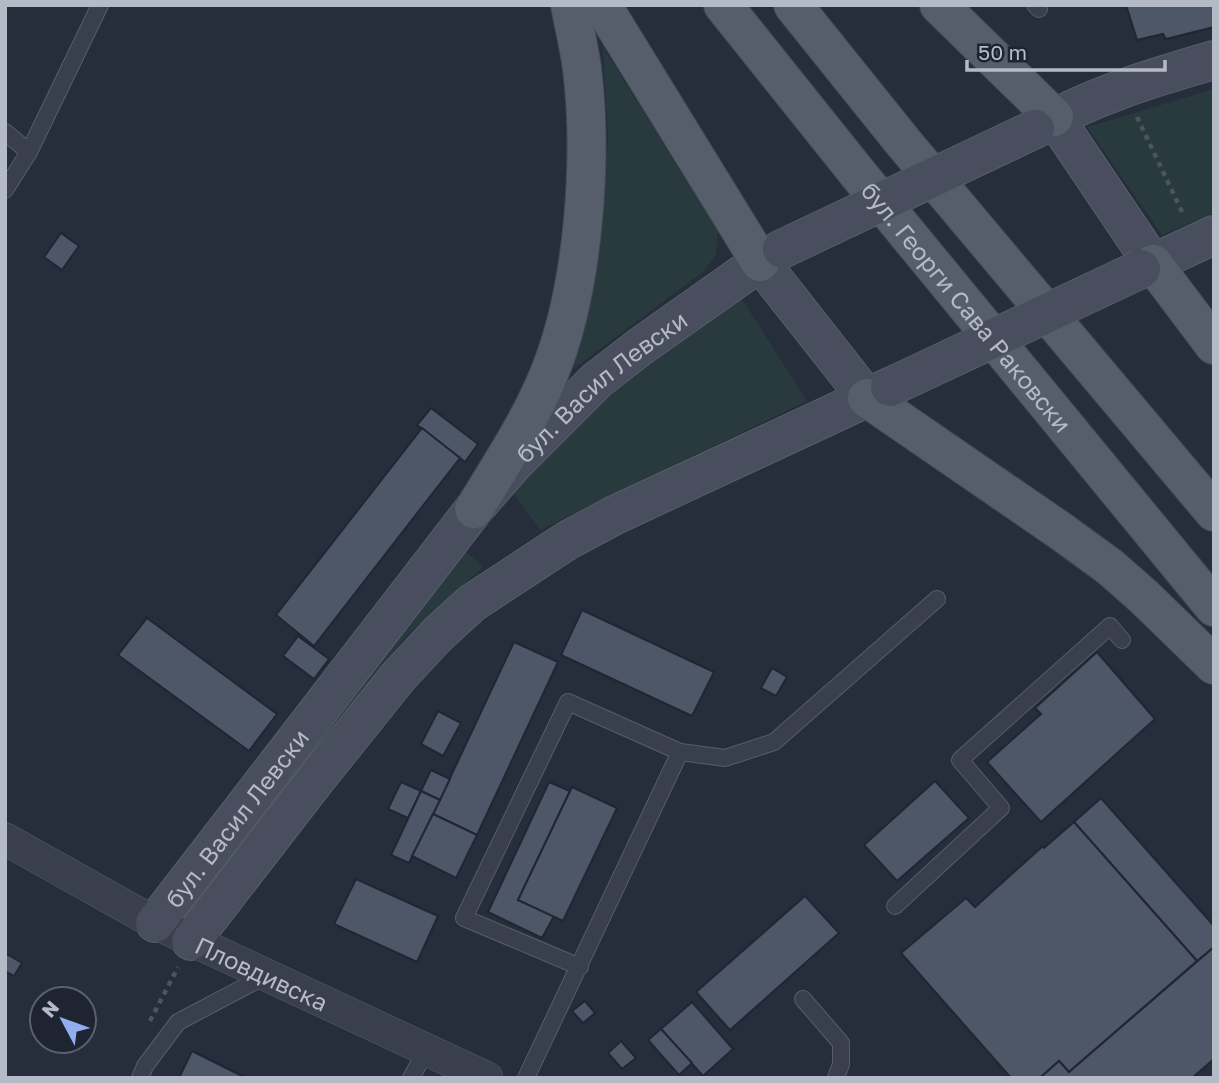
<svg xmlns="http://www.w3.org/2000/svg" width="1219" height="1083" font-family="'Golos Text',sans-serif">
<rect width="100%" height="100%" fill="#262d3b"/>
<g fill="#283a3d">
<polygon points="603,47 718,232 716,255 703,272 561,378 600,250 608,138"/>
<polygon points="1214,89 1214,213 1162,235 1087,127"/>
<polygon points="740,296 807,401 540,530 512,492 611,392"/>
<polygon points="463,549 483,567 406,636 221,874 215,870"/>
</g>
<g fill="#4e5767" stroke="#202633" stroke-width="2">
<polygon points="1126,5 1214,5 1214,27 1166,39 1163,34 1137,40"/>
<polygon points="61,233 79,246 62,270 44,257"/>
<polygon points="431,408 478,444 465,462 417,425"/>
<polygon points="422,428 460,458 314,646 276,615"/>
<polygon points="582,610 714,672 692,716 561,655"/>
<polygon points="147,618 277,714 249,751 118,655"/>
<polygon points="298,636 329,659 314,679 283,656"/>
<polygon points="514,642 558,662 477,835 433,814"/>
<polygon points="1097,652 1155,719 1041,822 987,762 1041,714 1035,708"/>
<polygon points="772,668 787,677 776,696 761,688"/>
<polygon points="438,711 461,723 443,756 421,744"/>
<polygon points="431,770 450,779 440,800 421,791"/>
<polygon points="935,781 969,818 897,881 864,845"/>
<polygon points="401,782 421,791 408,818 388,809"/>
<polygon points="549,782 570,791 518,900 554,916 542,938 488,912"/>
<polygon points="572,787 617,808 563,921 518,900"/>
<polygon points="421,791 440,800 409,863 391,855"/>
<polygon points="1101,798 1214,926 1214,947 1197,961 1074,822"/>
<polygon points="433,814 477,835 456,878 412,856"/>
<polygon points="1074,822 1197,961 1069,1072 1059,1061 1040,1078 1011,1078 901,953 966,898 975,907 1043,846 1044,848"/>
<polygon points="356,879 438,916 417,962 334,924"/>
<polygon points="805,896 839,933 730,1030 696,992"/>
<polygon points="1214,947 1214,1059 1192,1078 1040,1078 1059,1061 1069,1072"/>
<polygon points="5,953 22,963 14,976 5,971"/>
<polygon points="585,1001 595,1013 583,1023 572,1011"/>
<polygon points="692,1002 733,1049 703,1076 661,1029"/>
<polygon points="661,1029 692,1063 679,1075 648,1040"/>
<polygon points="621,1041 636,1058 622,1069 608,1053"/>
<polygon points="192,1051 246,1078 179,1078"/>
</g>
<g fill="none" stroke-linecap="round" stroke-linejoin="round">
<g stroke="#575d6a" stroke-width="18">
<g id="lane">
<polyline points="1035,5 1039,9"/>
<polyline points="5,132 29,152"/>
<polyline points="5,190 29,152 100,5"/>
<polyline points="680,752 725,758 774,742 937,599"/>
<polyline points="895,906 1001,808 960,760 1110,626 1122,640"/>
<polyline points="803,999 841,1043 841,1064 836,1078"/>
<polyline points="140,1078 145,1066 178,1022 267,975"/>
<polyline points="411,1078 427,1049"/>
<polyline points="526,1078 680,752 568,702 464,918 580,967"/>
</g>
</g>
<g stroke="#575d6a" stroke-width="33">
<g id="street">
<path id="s1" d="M5,839L155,923L487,1078"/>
</g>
</g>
<g stroke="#575d6a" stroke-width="40">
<g id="secondary">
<polyline points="1054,117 1153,264"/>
<path d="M1035,129C1091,96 1152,78 1214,60"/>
<polyline points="760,262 867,398"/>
<polyline points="1141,269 1214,235"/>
<path id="s2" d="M155,923L474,509L515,462L597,380L641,346L760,262L782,249"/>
<polyline points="191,941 317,778 398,677 437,635 472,603 568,540 615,515 890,387"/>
</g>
</g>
<g stroke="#424855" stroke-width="40">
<g id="primary">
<polyline points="602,5 760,262"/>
<path id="s3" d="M723,5L859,175L1214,607"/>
<polyline points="793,5 903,142 1214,512"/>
<polyline points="939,5 1054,117"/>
<polyline points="1153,264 1214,345"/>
<polyline points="867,398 1062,532 1110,567 1143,596 1214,665"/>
<path d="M474,509C501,465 530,421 549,374C584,289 593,158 582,68C579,47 574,26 570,5"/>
</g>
</g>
<g stroke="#47575b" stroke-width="4.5" stroke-dasharray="5 5" stroke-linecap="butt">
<polyline points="1137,117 1183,214"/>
<polyline points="150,1021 178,967"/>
</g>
<use href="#lane" stroke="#393f4c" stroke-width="16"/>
<use href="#street" stroke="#393f4c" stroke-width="32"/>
<use href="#secondary" stroke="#484e5e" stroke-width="38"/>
<use href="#primary" stroke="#575e6b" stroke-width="38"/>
<g stroke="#575d6a" stroke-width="40" stroke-linecap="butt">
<g id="secondary-bridge">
<polyline points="782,249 1035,129"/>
<polyline points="890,387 1141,269"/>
</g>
</g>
<use href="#secondary-bridge" stroke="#484e5e" stroke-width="38"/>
</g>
<g text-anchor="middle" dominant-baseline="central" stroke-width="7" stroke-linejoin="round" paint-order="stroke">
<g font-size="24" fill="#b5bac7" stroke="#1e2431">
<text stroke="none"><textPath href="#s3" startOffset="388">бул. Георги Сава Раковски</textPath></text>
<text stroke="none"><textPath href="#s2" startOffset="700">бул. Васил Левски</textPath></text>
<text stroke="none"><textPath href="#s2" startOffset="133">бул. Васил Левски</textPath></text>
<text stroke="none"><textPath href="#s1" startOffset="290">Пловдивска</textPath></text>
</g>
</g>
<rect width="1219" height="1083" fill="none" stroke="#b5bac7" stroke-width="14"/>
<g transform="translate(63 1020) rotate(311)"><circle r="33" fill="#1e2431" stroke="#5a606d" stroke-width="2"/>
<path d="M0-5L12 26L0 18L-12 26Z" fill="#92aeef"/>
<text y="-10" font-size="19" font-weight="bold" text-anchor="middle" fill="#b5bac7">N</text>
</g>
<path d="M967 60v10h198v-10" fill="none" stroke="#b5bac7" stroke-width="3.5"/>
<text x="978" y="60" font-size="21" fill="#b5bac7" stroke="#1e2431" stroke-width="5" paint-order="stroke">50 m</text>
</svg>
